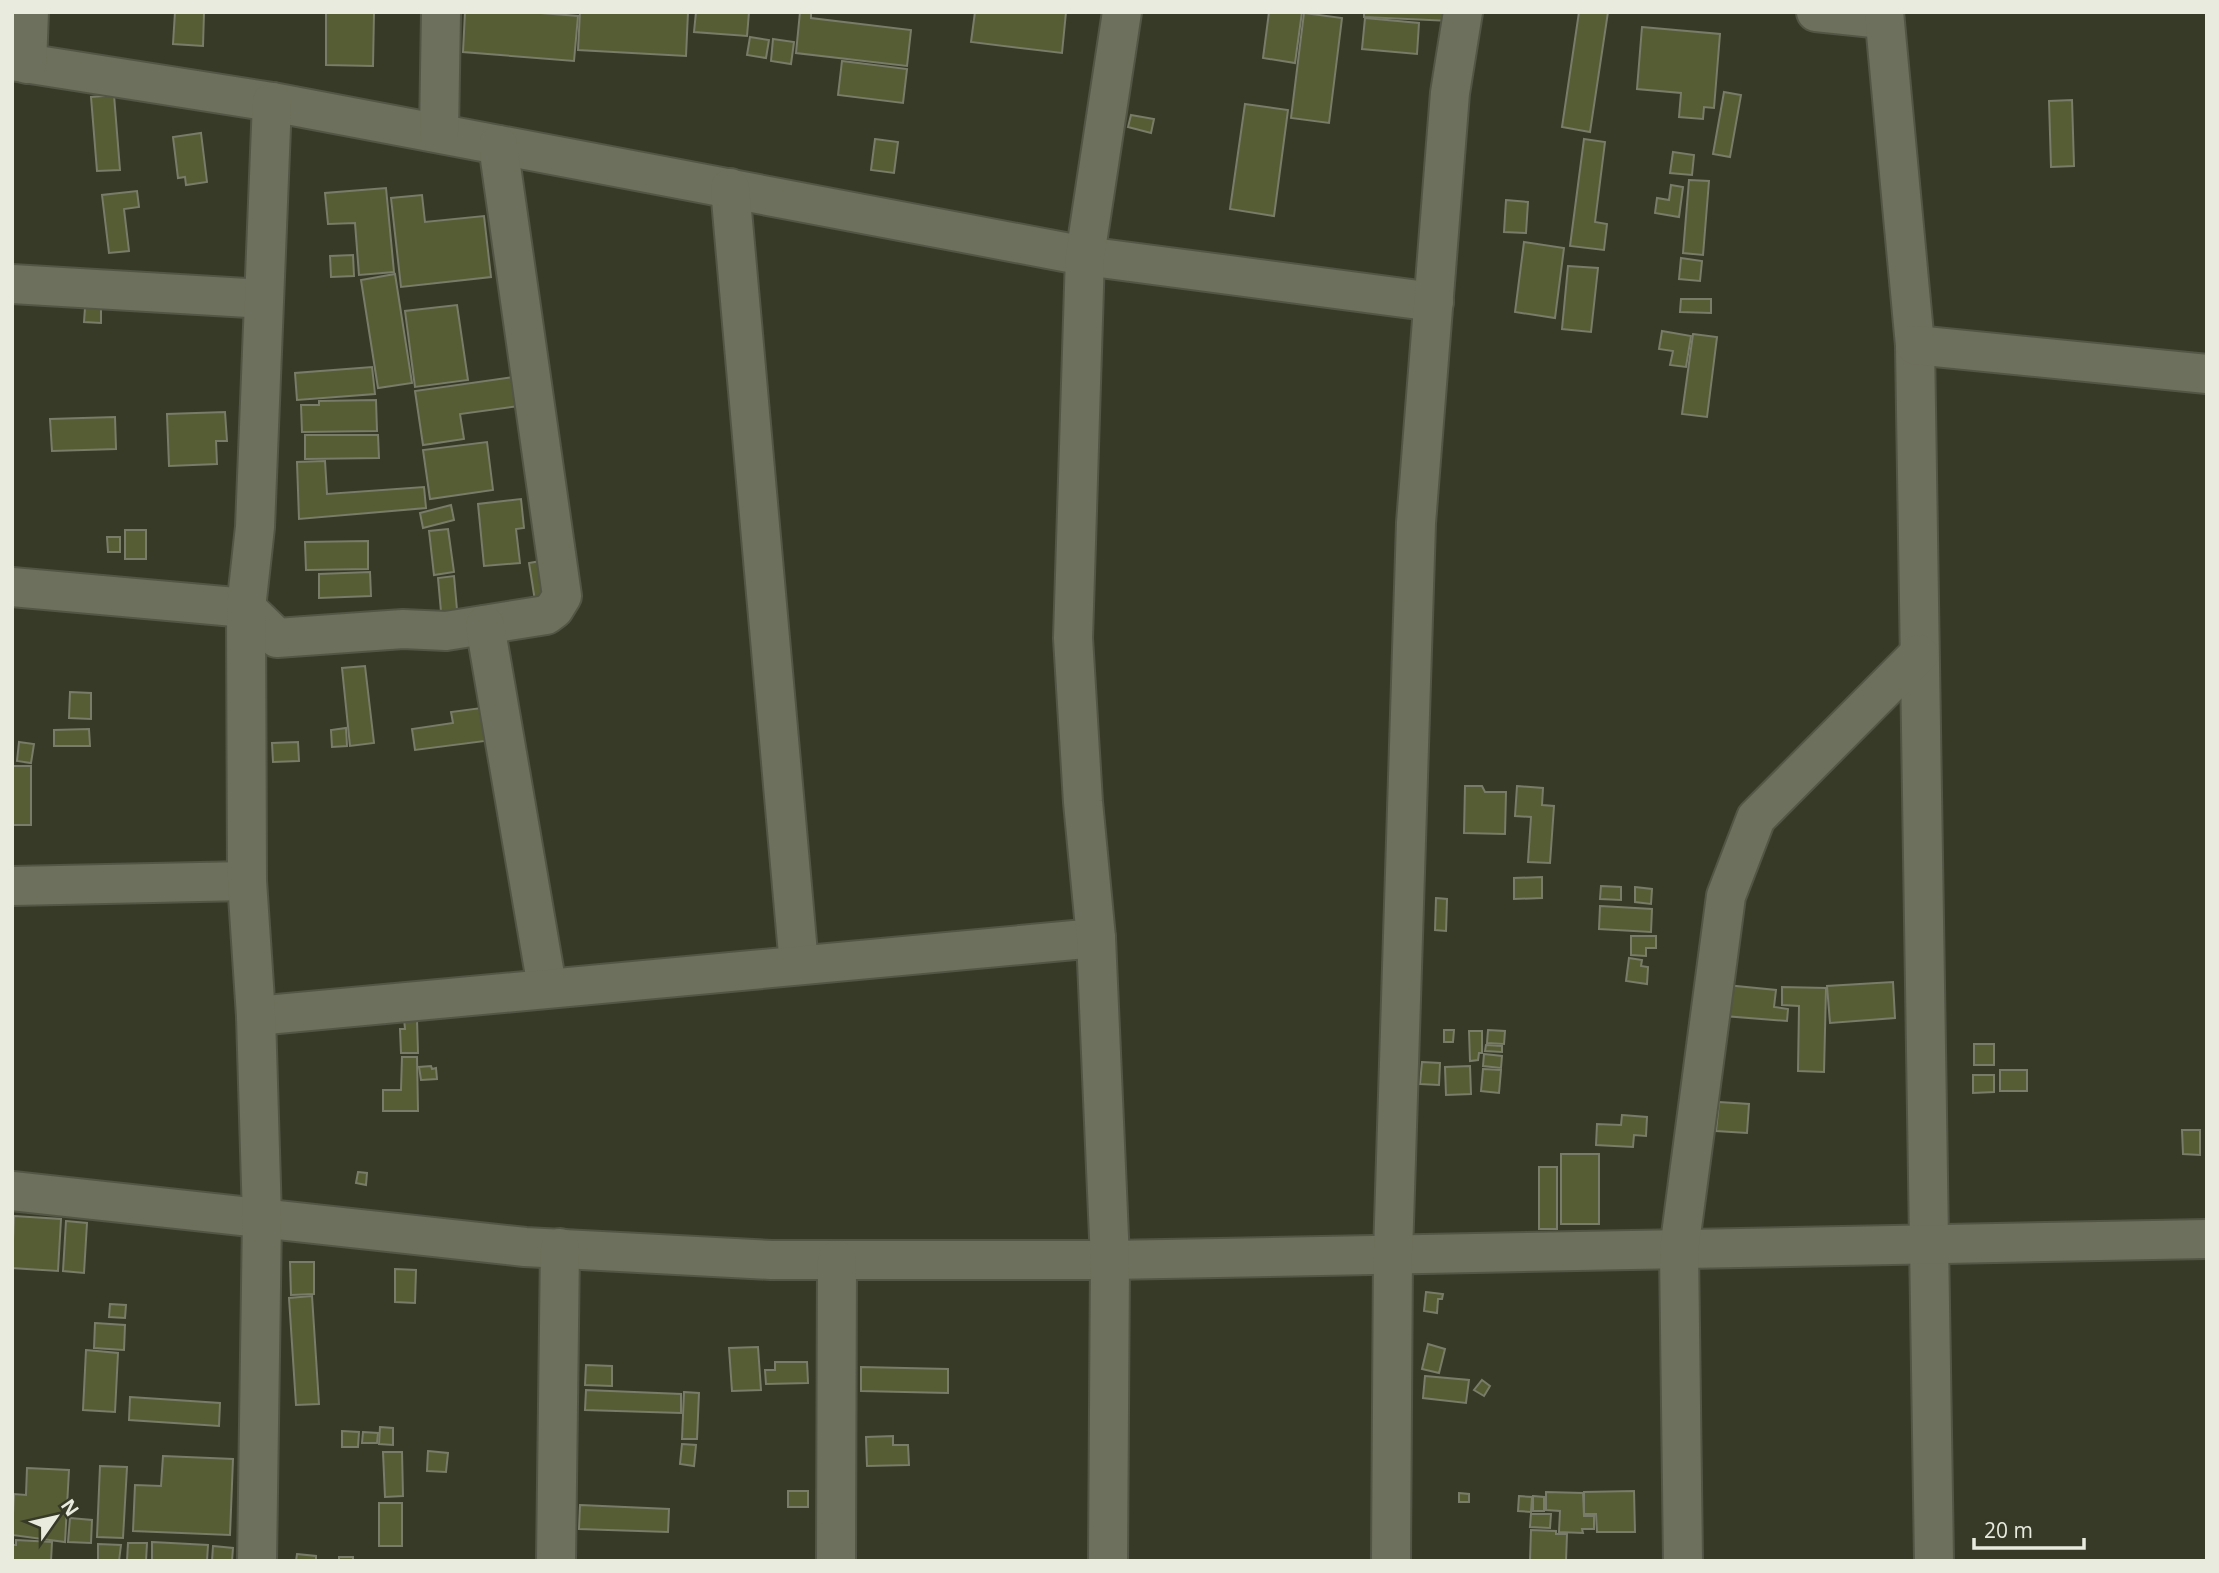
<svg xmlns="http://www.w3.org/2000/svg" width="2219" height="1573" font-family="'Open Sans',sans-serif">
<rect width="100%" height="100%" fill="#373a27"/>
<g fill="#565c33" stroke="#787c68" stroke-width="2">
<polygon points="175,12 204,12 203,46 173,44"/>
<polygon points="326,12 374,12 373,66 326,65"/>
<polygon points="465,12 528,12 578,16 574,61 463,52"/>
<polygon points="580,12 688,12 686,56 578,50"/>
<polygon points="696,12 749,12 747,36 694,32"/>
<polygon points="800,12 811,12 811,18 911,30 907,66 796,53"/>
<polygon points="975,12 1066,12 1062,53 971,42"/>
<polygon points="1269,12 1302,12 1295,63 1263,58"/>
<polygon points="1364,12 1452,12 1451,21 1364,17"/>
<polygon points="1579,12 1608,12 1590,132 1562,127"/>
<polygon points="1304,13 1342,18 1329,123 1291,118"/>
<polygon points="1365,18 1419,23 1417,54 1362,49"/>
<polygon points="1642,27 1720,34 1714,108 1704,107 1703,119 1679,117 1681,93 1637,89"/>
<polygon points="750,37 769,40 766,58 747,55"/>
<polygon points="773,39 794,42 791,64 771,61"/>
<polygon points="842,61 907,69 903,103 838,95"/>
<polygon points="1724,92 1741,95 1730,157 1713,154"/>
<polygon points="114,95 120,170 97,171 91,97"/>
<polygon points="2072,100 2074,166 2051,167 2049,101"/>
<polygon points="1245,104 1288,110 1274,216 1230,209"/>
<polygon points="1131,115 1154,119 1151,133 1128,127"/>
<polygon points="201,133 207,182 186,185 185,177 178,178 173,137"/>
<polygon points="875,139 898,142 894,173 871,170"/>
<polygon points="1584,139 1605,142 1595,222 1607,224 1604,250 1570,246"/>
<polygon points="1673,152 1694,155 1692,175 1670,173"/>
<polygon points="1689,180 1709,181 1703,255 1683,253"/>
<polygon points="1671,185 1683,187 1679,217 1655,213 1657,198 1669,200"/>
<polygon points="386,188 394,272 359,275 355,223 328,224 325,193"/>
<polygon points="137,191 139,207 124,209 129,251 109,253 102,195"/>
<polygon points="422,195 425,222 484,216 491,277 401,287 391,198"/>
<polygon points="1506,200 1528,202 1526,233 1504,232"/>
<polygon points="1524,242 1564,248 1555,318 1515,312"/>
<polygon points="353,255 354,276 331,277 330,256"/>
<polygon points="1681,258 1702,261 1700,281 1679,279"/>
<polygon points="1568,266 1598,268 1591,332 1562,329"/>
<polygon points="395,274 412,383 378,388 361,280"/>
<polygon points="1681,299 1711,299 1711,313 1680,312"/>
<polygon points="457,305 468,380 415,387 405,311"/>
<polygon points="85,308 101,308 101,323 84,322"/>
<polygon points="1662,331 1691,336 1686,367 1670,365 1673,351 1659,349"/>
<polygon points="1693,334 1717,337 1707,417 1682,414"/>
<polygon points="372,367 375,394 297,400 295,373"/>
<polygon points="514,377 519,406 460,414 464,439 423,445 415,391"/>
<polygon points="376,400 377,431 302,432 301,405 319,405 319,401"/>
<polygon points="225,412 227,441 216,441 217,464 169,466 167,414"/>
<polygon points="115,417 116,449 52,451 50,419"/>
<polygon points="305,435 378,435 379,458 305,459"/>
<polygon points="487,442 493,490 430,499 423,450"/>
<polygon points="325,461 327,494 424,487 426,508 299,519 297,462"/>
<polygon points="521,499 524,528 516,529 520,563 484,566 478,504"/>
<polygon points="451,505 454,520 423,528 420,513"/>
<polygon points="448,529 454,572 434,575 429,531"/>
<rect x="125" y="530" width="21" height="29"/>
<polygon points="107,537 120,537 120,552 108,552"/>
<polygon points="368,541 368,569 306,570 305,542"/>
<polygon points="546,560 552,599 535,601 529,563"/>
<polygon points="370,572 371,596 319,598 319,574"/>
<polygon points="454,576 458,621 442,623 438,578"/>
<polygon points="365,666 374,743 350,746 342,668"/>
<polygon points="70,692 91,693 91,719 69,718"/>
<polygon points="481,708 485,741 415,750 412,729 453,723 451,712"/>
<polygon points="346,728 347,746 332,747 331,730"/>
<polygon points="89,729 90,746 54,746 54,730"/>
<polygon points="19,742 34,744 31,763 17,761"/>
<polygon points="298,742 299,761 273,762 272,743"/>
<rect x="12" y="766" width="19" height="59"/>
<polygon points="1465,786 1482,786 1485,792 1506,792 1505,834 1464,833"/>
<polygon points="1517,786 1543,788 1542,805 1554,806 1550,863 1528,862 1531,817 1515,816"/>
<polygon points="1542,877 1542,898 1514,899 1514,878"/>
<polygon points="1601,886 1621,887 1621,900 1600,899"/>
<polygon points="1635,887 1652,889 1651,904 1635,902"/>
<polygon points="1436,898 1447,899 1446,931 1435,930"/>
<polygon points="1600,906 1652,909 1651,932 1599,929"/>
<polygon points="1631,936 1656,936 1656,948 1646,948 1646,956 1631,955"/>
<polygon points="1629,958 1642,960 1641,966 1648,967 1647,984 1626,981"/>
<polygon points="1893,982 1895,1018 1830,1023 1827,986"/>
<polygon points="1726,985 1776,990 1774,1007 1788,1009 1787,1021 1724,1016"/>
<polygon points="1782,987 1826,988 1824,1072 1798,1071 1799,1006 1782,1005"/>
<polygon points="404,1019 417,1019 418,1053 401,1053 400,1029 405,1029"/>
<polygon points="1444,1030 1454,1030 1453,1042 1444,1042"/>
<polygon points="1488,1030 1505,1031 1504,1044 1487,1043"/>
<polygon points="1469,1031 1482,1031 1482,1053 1479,1053 1478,1060 1470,1061"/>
<rect x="1974" y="1044" width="20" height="21"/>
<polygon points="1486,1045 1502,1046 1502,1052 1485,1051"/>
<polygon points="1484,1054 1502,1056 1501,1068 1483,1066"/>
<polygon points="402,1057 417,1057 418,1111 383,1111 383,1090 401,1090"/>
<polygon points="1422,1062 1440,1063 1439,1085 1420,1084"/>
<polygon points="431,1066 432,1069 436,1068 437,1079 421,1080 419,1067"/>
<polygon points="1470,1066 1471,1094 1446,1095 1445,1067"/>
<polygon points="1483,1069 1501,1070 1499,1093 1481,1091"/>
<rect x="2000" y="1070" width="27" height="21"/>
<polygon points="1973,1075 1994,1075 1994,1092 1973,1093"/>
<polygon points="1719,1102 1749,1104 1747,1133 1716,1131"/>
<polygon points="1622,1115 1647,1117 1646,1136 1634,1135 1633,1147 1596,1145 1597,1124 1621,1125"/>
<polygon points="2182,1130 2200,1130 2200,1155 2183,1154"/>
<rect x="1561" y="1154" width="38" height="70"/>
<rect x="1539" y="1167" width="18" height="62"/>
<polygon points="358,1172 367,1173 366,1185 356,1183"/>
<polygon points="14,1216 61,1219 58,1271 12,1268"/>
<polygon points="66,1221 87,1223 84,1273 63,1271"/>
<polygon points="290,1262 314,1262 314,1294 291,1295"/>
<polygon points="395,1269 416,1270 415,1303 395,1302"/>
<polygon points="1426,1292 1443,1294 1442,1299 1438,1299 1437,1313 1424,1311"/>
<polygon points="312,1296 319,1404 296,1405 289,1298"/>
<polygon points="110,1304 126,1305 125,1318 109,1317"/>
<polygon points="95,1323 125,1325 124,1350 94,1348"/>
<polygon points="1428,1344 1445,1349 1439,1373 1422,1369"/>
<polygon points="758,1347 761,1390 732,1391 729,1348"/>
<polygon points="86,1350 118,1353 115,1412 83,1410"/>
<polygon points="775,1362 807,1362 808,1383 766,1384 765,1370 775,1370"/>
<polygon points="586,1365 612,1366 612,1386 585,1385"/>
<polygon points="861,1367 948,1369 948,1393 861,1391"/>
<polygon points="1425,1376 1469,1380 1466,1403 1423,1398"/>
<polygon points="1482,1380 1490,1386 1484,1396 1474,1390"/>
<polygon points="586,1390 681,1394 681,1413 585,1410"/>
<polygon points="684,1392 699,1393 697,1439 682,1439"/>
<polygon points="130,1397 220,1403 219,1426 129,1420"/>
<polygon points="380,1427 393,1428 393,1445 379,1444"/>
<polygon points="342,1431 359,1432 358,1447 342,1447"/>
<polygon points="363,1432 378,1433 377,1443 362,1443"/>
<polygon points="893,1436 893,1445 908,1445 909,1465 867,1466 866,1437"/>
<polygon points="682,1444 696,1445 694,1466 680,1464"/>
<polygon points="428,1451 448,1453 446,1472 427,1471"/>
<polygon points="383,1452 402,1452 403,1496 385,1497"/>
<polygon points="163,1456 233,1459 230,1535 133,1531 135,1485 161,1486"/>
<polygon points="100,1466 127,1467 123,1538 97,1537"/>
<polygon points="27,1468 69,1470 65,1542 12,1535 14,1494 26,1495"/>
<rect x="788" y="1491" width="20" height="16"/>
<polygon points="1634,1491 1635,1532 1597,1532 1596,1514 1584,1514 1584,1492"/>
<polygon points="1546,1492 1583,1493 1584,1516 1594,1516 1594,1529 1582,1529 1583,1533 1559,1532 1560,1511 1546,1510"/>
<polygon points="1459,1493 1469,1494 1469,1502 1459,1502"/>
<polygon points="1519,1496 1532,1497 1531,1512 1518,1511"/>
<polygon points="1533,1496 1544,1497 1544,1511 1533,1511"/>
<rect x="379" y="1503" width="23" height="43"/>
<polygon points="580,1505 669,1509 668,1532 579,1529"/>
<polygon points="1531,1514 1551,1514 1550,1528 1530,1527"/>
<polygon points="70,1518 92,1520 91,1543 68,1542"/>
<polygon points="1531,1530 1556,1531 1556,1534 1567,1534 1566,1561 1530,1561"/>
<polygon points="16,1540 52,1542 51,1561 12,1561 12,1545 16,1545"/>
<polygon points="152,1542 208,1545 207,1561 152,1561"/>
<polygon points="128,1543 147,1543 146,1561 127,1561"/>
<polygon points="98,1544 121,1545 119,1561 98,1561"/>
<polygon points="213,1546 233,1548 232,1561 212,1561"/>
<polygon points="297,1554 316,1556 316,1561 296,1561"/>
<rect x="339" y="1557" width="14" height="4"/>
</g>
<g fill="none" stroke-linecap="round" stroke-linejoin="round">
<g stroke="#535645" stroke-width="42">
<g id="minor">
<polyline points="1816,12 1883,19"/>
<polyline points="1884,12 1915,345 1934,1561"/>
<polyline points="12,61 272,102 1085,256 1434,302"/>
<polyline points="27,64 29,12"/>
<polyline points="439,133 441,12"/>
<polyline points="730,188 799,965"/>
<polyline points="12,284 264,299"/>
<polyline points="1915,345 2207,374"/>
<polyline points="12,587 246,608 277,638 403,629 446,631 546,615 554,609 562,596 498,145"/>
<polyline points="485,625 547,987"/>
<polyline points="12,886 247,881"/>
<polyline points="256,1016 1096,938"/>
<polyline points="12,1191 525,1247 771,1260 1110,1260 2207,1239"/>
<polyline points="257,1561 262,1218 256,1016 247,881 246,608 255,527 272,102"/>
<polyline points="556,1561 560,1248"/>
<polyline points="836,1561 837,1260"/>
<polyline points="1108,1561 1110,1260 1096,938 1083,802 1073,638 1085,256 1122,12"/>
<polyline points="1391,1561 1393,1254 1416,523 1450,93 1463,12"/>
<polyline points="1683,1561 1679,1250 1726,896 1756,818 1919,654"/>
</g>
</g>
<use href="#minor" stroke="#6d705c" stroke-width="38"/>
</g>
<rect width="2219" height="1573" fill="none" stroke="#e9ebdf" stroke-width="28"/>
<g transform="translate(56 1517) rotate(56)" stroke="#373a27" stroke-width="5" paint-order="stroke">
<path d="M0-5L12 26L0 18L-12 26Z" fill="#e9ebdf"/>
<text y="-10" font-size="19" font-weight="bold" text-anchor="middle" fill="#e9ebdf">N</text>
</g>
<path d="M1974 1538v10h110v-10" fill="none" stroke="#e9ebdf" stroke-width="3.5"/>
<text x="1984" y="1538" font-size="21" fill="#e9ebdf" stroke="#373a27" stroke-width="5" paint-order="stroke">20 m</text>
</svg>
